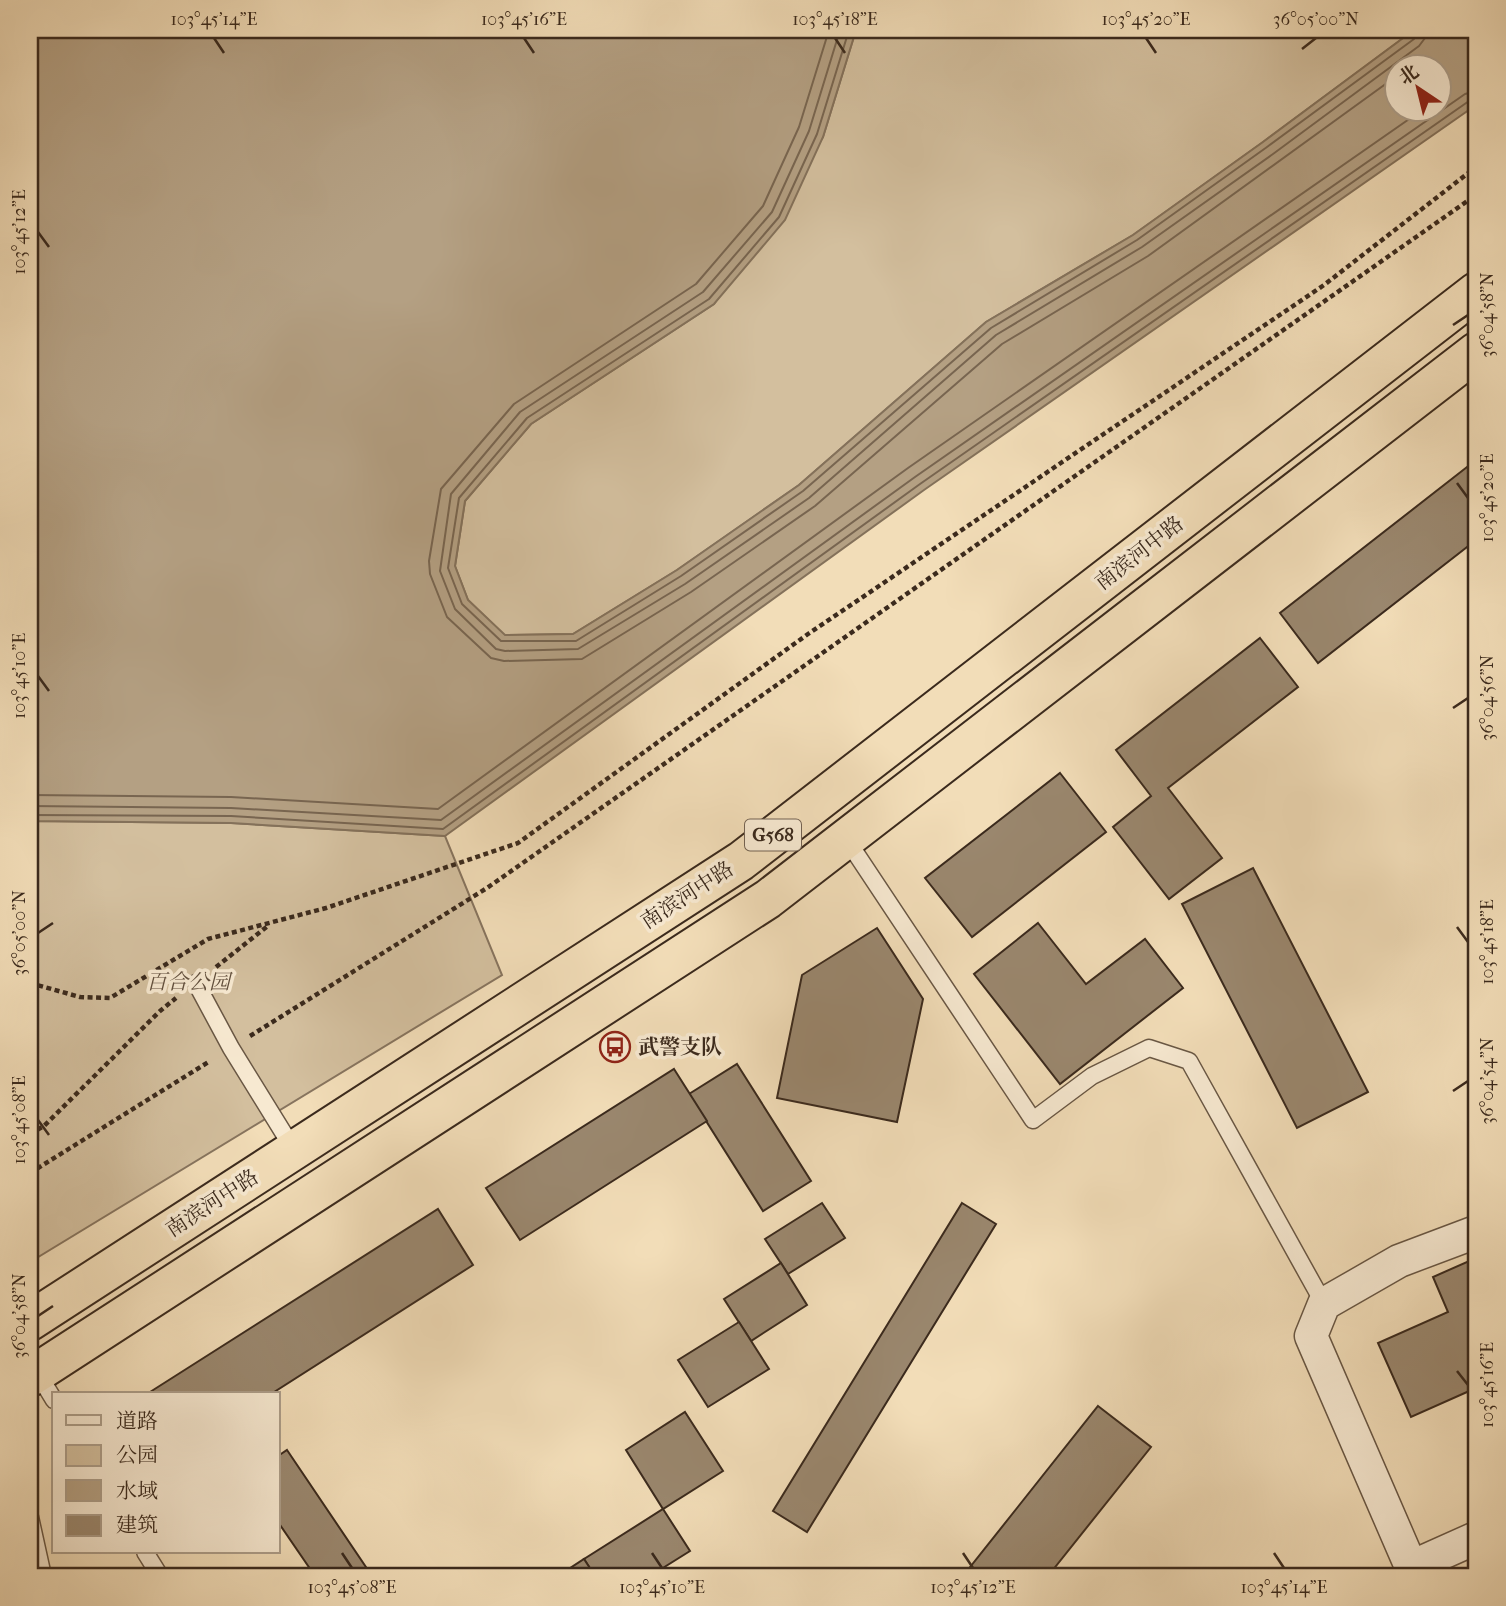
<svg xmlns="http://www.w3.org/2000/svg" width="1506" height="1606" font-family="'IM FELL French Canon','Noto Serif SC',serif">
<rect width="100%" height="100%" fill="#f2ddb8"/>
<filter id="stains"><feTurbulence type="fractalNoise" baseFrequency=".00286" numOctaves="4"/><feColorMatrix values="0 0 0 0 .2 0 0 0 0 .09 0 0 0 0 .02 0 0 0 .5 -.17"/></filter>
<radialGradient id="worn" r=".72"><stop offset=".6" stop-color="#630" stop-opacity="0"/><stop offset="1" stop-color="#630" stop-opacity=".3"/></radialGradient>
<g fill="#d3bf9e" stroke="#87745e" stroke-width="2">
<polygon points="856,30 1414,30 1263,142 1133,235 986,322 799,485 677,570 573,634 504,635 468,600 455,566 465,501 531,424 714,304 823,137"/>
<polygon points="30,821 231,823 445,836 502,975 30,1262"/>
</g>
<path fill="#b4a083" stroke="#84715a" stroke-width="2" fill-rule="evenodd" d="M30,30H856L823,137L785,220L714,304L531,424L465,501L455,566L468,600L505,635L573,634L677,570L799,485L986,322L1133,235L1263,142L1414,30H1476V105L924,490L445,836L231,823L30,821ZM1398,66H1440V108H1398Z"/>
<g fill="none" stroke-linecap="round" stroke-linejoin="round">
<g stroke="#786550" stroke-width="2">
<polyline points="829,30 799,127 763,206 696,284 514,404 441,489 429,561 430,574 447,617 491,658 504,661 582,659 691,592 815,506 1002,344 1148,256 1398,75"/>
<polyline points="840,30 809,131 772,212 703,292 520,412 451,494 440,571 455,609 496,649 505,651 578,649 685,584 809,498 996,335 1142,247 1273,154 1419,46 1425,38 1426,30"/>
<polyline points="849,30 817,134 779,217 709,299 527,418 459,498 448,568 462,604 501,641 576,641 681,576 803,491 991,328 1137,240 1267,147 1414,39 1417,30"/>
<polyline points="30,795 231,797 438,809 908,468 1425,108"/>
<polyline points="30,806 231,808 441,820 915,477 1465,94 1476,91"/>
<polyline points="30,815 231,816 443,829 920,484 1469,101 1476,99"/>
</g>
</g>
<g fill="#9a876e" stroke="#3b2a1d" stroke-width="2">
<polygon points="1476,460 1476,540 1318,663 1280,613"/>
<polygon points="1260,638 1298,687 1168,788 1222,858 1169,899 1113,827 1151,796 1116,750"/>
<polygon points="1060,773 1106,832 972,937 925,878"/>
<polygon points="1253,868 1368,1092 1297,1128 1182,904"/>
<polygon points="1038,923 1086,984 1145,939 1183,988 1060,1084 974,974"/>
<polygon points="877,928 923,999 897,1122 777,1098 802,975"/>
<polygon points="737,1064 811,1181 763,1211 689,1094"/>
<polygon points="674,1069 707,1121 520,1240 486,1188"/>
<polygon points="822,1203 845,1238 788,1274 765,1239"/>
<polygon points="962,1203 996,1224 807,1532 773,1511"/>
<polygon points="438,1209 473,1265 271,1394 151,1394 150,1392"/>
<polygon points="1476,1258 1476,1388 1411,1417 1378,1343 1448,1312 1433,1277"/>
<polygon points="781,1263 807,1305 751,1341 724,1299"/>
<polygon points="739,1322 769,1369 708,1407 678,1360"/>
<polygon points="1098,1406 1151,1447 1048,1576 963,1576"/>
<polygon points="685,1412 723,1471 663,1509 626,1450"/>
<polygon points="287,1450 372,1576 315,1576 278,1522 278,1456"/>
<polygon points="663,1509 690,1551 650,1576 595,1576 584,1559"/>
<polygon points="584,1559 595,1576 558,1576"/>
</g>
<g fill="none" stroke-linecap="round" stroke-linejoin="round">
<g stroke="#695744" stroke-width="19">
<g id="service">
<polyline points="847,840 1033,1120 1092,1076 1149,1048 1189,1061 1324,1304"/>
<polyline points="196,983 231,1048 294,1150"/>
<polyline points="37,1372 54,1400"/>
<polyline points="30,1517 43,1576"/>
<polyline points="145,1552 160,1576"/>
</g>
</g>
<g stroke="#695744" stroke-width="35">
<g id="minor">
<polyline points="1411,1567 1476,1538"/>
<polyline points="1415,1576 1311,1336 1324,1304 1399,1261 1476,1232"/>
</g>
</g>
<g stroke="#3b2a1d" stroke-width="42">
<g id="trunk">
<polyline points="30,1321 741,861 1476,292"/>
<polyline points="30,1377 768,899 1476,352"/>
</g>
</g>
<g stroke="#3b2a1d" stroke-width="4.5" stroke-dasharray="5 3.5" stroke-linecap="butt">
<polyline points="216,967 269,925"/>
<polyline points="30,983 80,997 110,998 208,939 326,908 518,843 808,634 1324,285 1476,167"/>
<polyline points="250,1036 487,888 1476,195"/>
<polyline points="30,1134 44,1126 160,1011 176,998"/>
<polyline points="30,1173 210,1061"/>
</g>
<use href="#service" stroke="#f7e9d1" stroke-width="16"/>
<use href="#minor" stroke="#f7e9d1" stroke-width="32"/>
<use href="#trunk" stroke="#f2ddb8" stroke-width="38"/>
</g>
<path fill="none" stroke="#3b2a1d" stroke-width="2.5" d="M214,38L224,53M524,38L534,53M835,38L845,53M1146,38L1156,53M1302,49L1316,38M38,232L49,247M1453,325L1468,315M1457,483L1468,498M38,676L49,691M1453,708L1468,698M1457,927L1468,942M38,933L53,923M1453,1091L1468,1081M38,1120L49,1135M38,1316L53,1306M1457,1371L1468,1385M342,1553L352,1568M652,1553L662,1568M963,1553L973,1568M1274,1553L1284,1568"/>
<defs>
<g id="bus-ring" transform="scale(1.575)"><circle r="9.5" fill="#f7e9d1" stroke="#8f2418" stroke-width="1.5"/><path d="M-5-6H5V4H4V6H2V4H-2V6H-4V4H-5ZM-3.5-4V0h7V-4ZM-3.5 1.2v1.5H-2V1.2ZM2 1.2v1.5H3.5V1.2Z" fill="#8f2418"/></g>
</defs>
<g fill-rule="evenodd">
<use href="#bus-ring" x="615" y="1047"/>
</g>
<g text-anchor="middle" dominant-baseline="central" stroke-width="7" stroke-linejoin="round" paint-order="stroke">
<rect fill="#f7e9d1" stroke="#736353" stroke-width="2" x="745" y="819.5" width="56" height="31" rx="5"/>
<g font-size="19" font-weight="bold" fill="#3b2a1d">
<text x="773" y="835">G568</text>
</g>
<g font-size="21" fill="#3b2a1d" stroke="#f7e9d1">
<text transform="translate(1139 553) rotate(-38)">南滨河中路</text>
<text transform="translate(687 895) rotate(-33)">南滨河中路</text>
<text transform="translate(212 1203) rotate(-33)">南滨河中路</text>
</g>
<g font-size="21" font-style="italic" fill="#614f3d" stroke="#f7e9d1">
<text x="188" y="982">百合公园</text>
</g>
<g font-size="21" font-weight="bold" fill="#3b2a1d" stroke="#f7e9d1" text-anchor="start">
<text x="638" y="1047">武警支队</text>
</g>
</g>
<rect width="1506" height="1606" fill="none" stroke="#f2ddb8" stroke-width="77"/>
<rect x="52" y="1392" width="228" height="161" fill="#f7e9d1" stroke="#ac9d89" stroke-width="2"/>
<rect x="66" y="1415" width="35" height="10" fill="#f7e9d1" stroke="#ac9d89" stroke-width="2"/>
<text x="116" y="1428" font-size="21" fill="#3b2a1d">道路</text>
<rect x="66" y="1445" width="35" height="21" fill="#d3bf9e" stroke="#ac9d89" stroke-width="2"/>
<text x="116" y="1462" font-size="21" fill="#3b2a1d">公园</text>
<rect x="66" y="1480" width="35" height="21" fill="#b4a083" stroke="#ac9d89" stroke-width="2"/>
<text x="116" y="1498" font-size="21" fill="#3b2a1d">水域</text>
<rect x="66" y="1515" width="35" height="21" fill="#9a876e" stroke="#ac9d89" stroke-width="2"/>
<text x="116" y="1532" font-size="21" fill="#3b2a1d">建筑</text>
<g transform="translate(1418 88) rotate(325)"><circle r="33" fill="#f7e9d1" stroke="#ac9d89" stroke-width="2"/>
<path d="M0-5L12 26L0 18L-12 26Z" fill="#8f2418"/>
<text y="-10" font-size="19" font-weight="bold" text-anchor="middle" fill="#3b2a1d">北</text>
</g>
<rect x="38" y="38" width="1430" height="1530" fill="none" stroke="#3b2a1d" stroke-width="2.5"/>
<g font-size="18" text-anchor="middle" fill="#3b2a1d">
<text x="214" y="25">103°45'14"E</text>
<text x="524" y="25">103°45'16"E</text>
<text x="835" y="25">103°45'18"E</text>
<text x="1146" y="25">103°45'20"E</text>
<text x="1316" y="25">36°05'00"N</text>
<text transform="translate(19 232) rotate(-90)" y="6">103°45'12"E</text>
<text transform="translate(1487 315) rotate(-90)" y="6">36°04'58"N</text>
<text transform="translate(1487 498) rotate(-90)" y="6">103°45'20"E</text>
<text transform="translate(19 676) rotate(-90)" y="6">103°45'10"E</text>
<text transform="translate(1487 698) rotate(-90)" y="6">36°04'56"N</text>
<text transform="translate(19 933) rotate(-90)" y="6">36°05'00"N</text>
<text transform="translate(1487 942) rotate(-90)" y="6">103°45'18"E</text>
<text transform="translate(1487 1081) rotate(-90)" y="6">36°04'54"N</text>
<text transform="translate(19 1120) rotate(-90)" y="6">103°45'08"E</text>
<text transform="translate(19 1316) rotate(-90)" y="6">36°04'58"N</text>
<text transform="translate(1487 1385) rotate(-90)" y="6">103°45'16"E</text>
<text x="352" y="1593">103°45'08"E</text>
<text x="662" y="1593">103°45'10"E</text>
<text x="973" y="1593">103°45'12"E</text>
<text x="1284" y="1593">103°45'14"E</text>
</g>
<rect width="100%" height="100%" filter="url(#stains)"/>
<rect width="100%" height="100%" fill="url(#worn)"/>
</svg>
